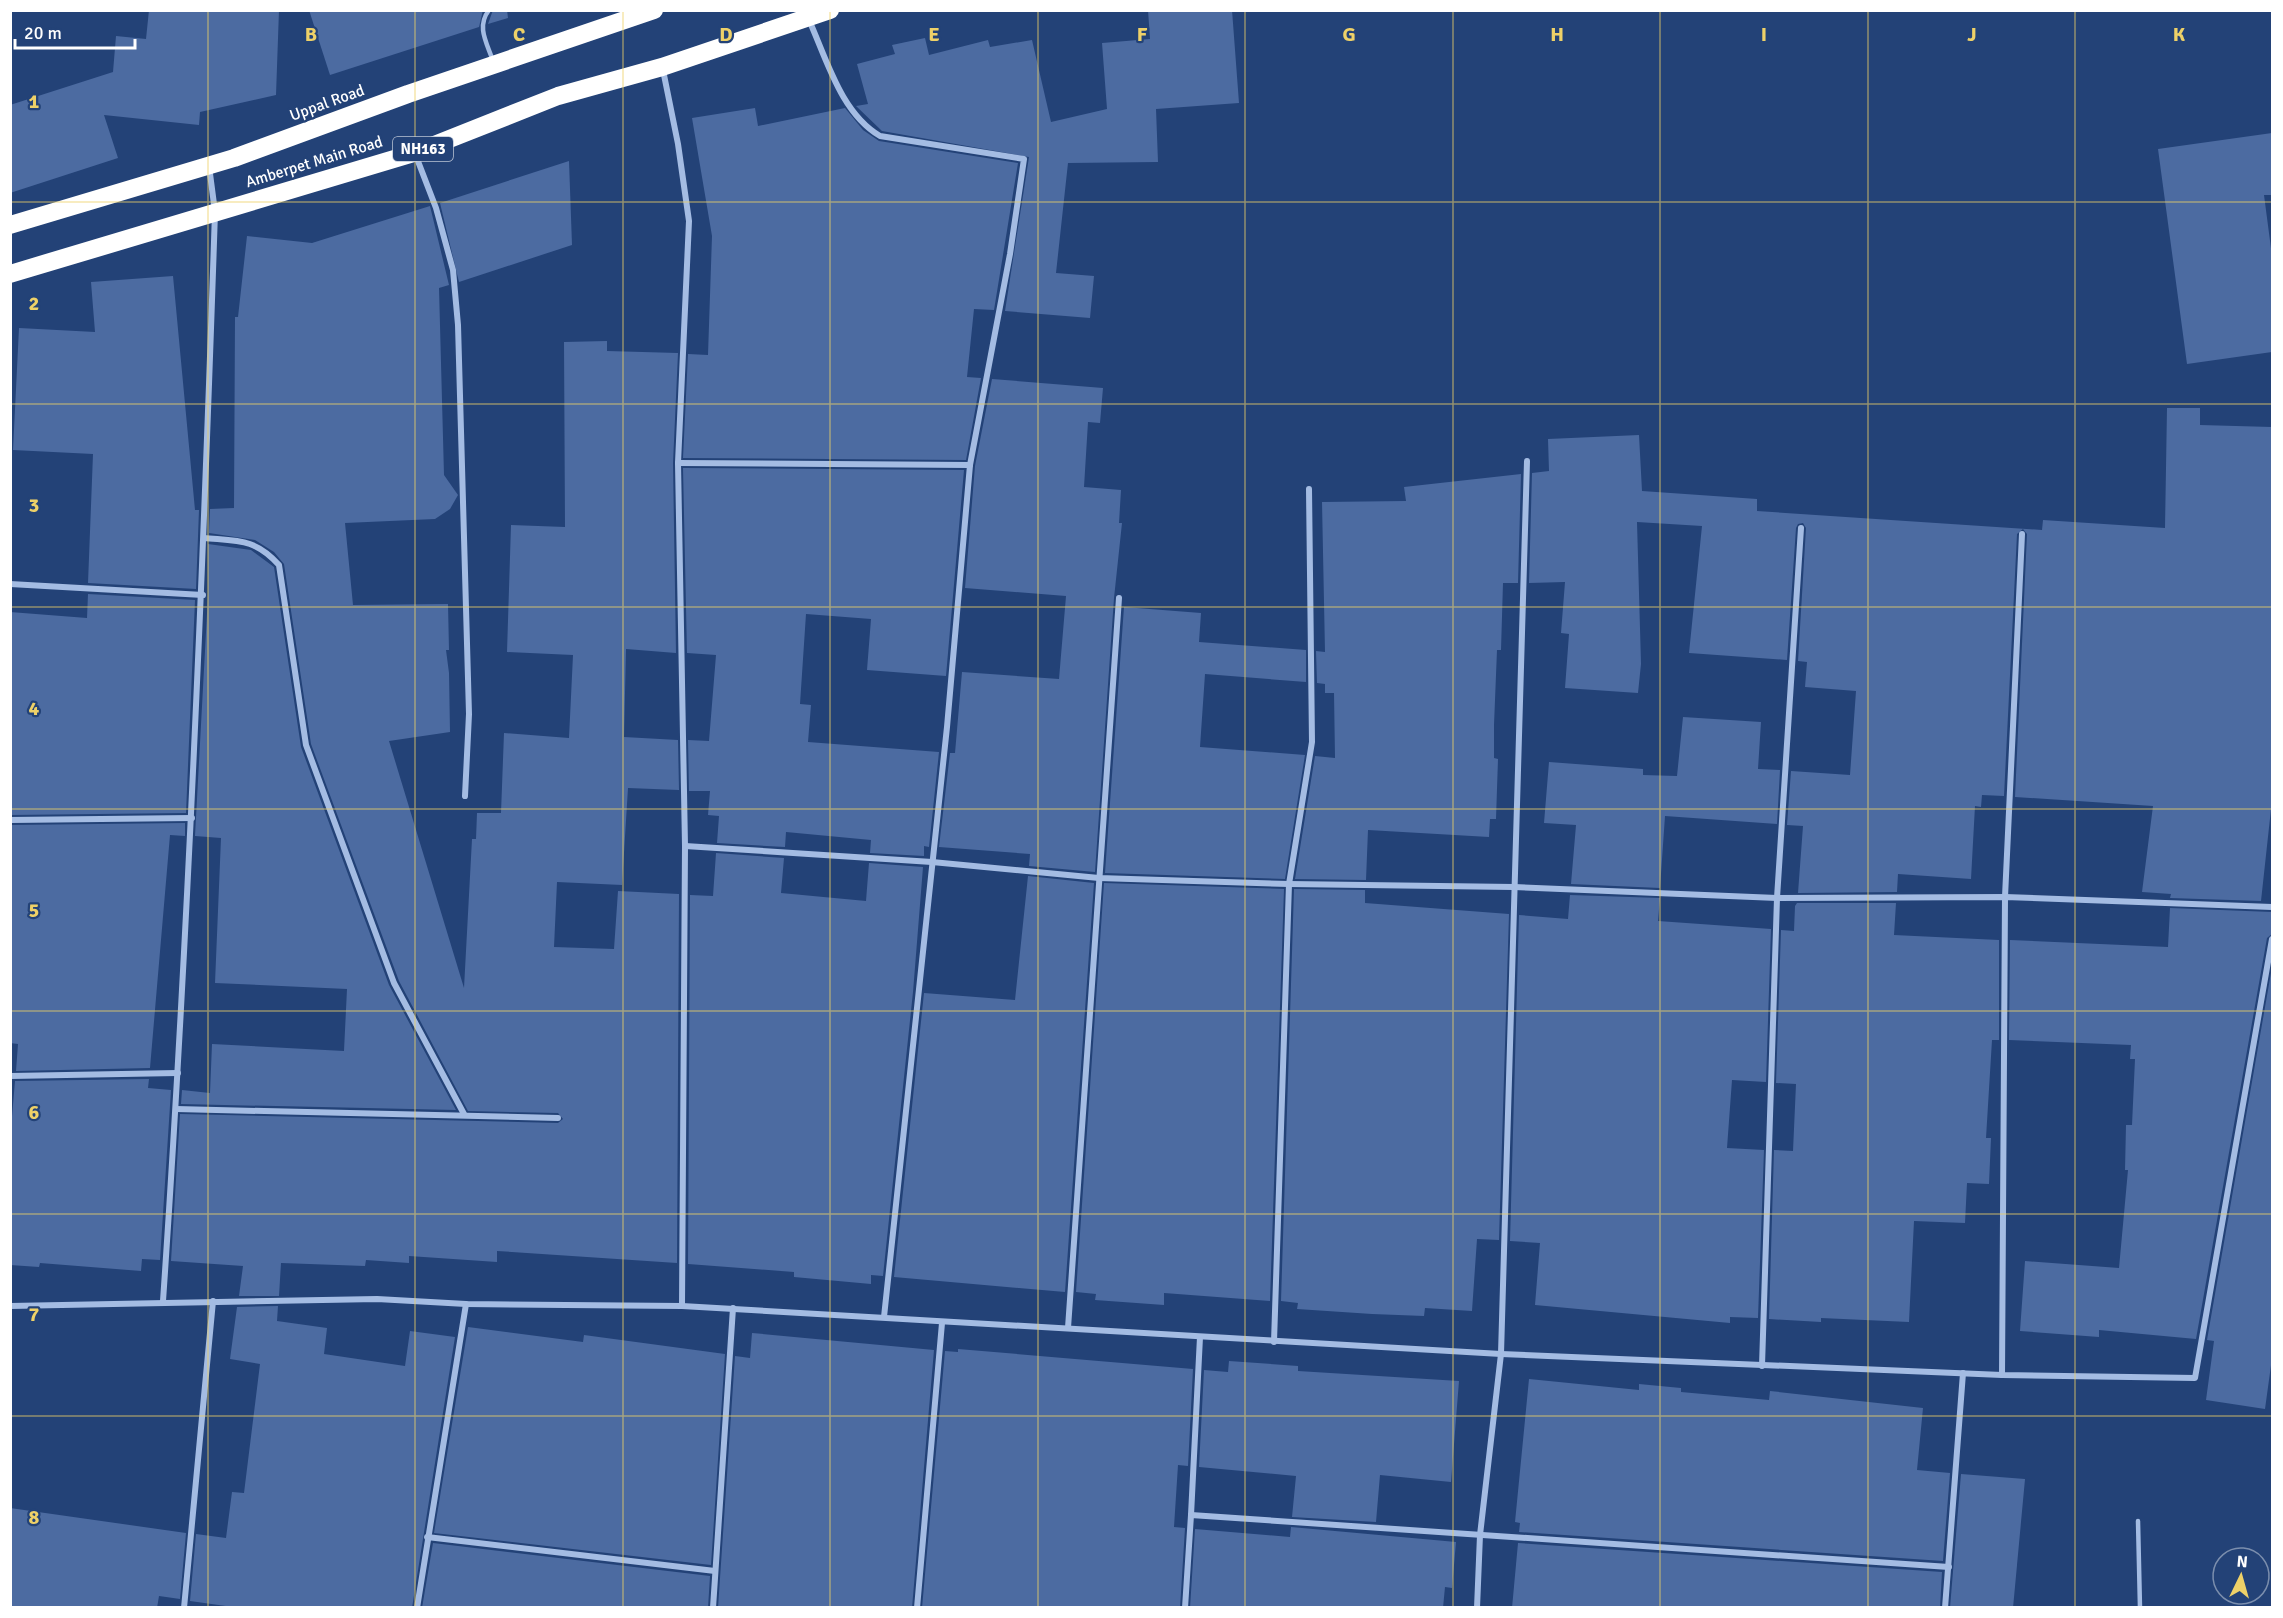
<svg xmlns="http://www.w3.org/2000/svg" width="2283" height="1618" font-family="Signika,sans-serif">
<rect width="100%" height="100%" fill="#234277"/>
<g fill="#4c6ba1">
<polygon points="149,10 279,10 276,95 200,112 199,125 104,115 118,158 10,193 10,105 113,72 116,36 146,39"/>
<polygon points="309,10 483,10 479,27 330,75"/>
<polygon points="493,10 507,10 508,18 488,24"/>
<polygon points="1148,10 1232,10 1239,103 1156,109 1158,162 1068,163 1056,273 1094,276 1090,318 1005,311 1029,157 882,131 856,106 868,104 857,64 895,54 892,45 925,38 929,55 988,40 990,47 1032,40 1051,122 1107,109 1102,43 1150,39"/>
<polygon points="755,108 758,126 845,108 863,130 879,141 1018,163 994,310 974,309 967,377 981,378 966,460 683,458 688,354 708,355 712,236 692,118"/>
<polygon points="2272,133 2272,195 2264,195 2272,256 2272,352 2187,364 2158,149"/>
<polygon points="569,161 572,245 459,282 440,203"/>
<polygon points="430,206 449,285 439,288 444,475 458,495 450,509 435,519 345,523 353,605 448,604 449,650 446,650 449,673 450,732 389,741 464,988 472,839 476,839 477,813 501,813 504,733 569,738 573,655 507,652 511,525 565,527 564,342 607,341 607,351 678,353 673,463 676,653 626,649 624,737 678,740 679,790 628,788 622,885 557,882 554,947 614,949 618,891 679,894 677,1263 497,1251 497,1262 409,1256 409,1263 366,1260 365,1266 281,1263 279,1296 239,1296 243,1266 171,1261 180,1114 558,1123 563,1119 558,1113 468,1111 399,981 311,744 284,564 274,552 255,540 209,533 210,509 234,508 235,317 238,317 247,236 312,243"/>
<polygon points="173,276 195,510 199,510 196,589 88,583 93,454 13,450 19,328 95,332 91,282"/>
<polygon points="992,379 1103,388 1100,423 1088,422 1084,487 1121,490 1119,523 1122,523 1114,598 1095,872 1029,866 1030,854 939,847 950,753 955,753 962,672 1059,679 1066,596 965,588 975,466"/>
<polygon points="2167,408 2200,408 2200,425 2272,427 2272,800 2261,901 2170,898 2171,894 2142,892 2153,806 2015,797 2027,534 2023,529 2017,534 2004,796 1982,795 1981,807 1975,806 1971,879 1898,874 1897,892 1798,893 1803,826 1787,825 1791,771 1850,775 1856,691 1805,687 1807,662 1798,661 1806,528 1803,523 1798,524 1796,528 1787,660 1689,653 1702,526 1637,522 1641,664 1638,693 1565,688 1569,634 1561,633 1565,582 1529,583 1532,473 1549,471 1548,439 1639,435 1642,491 1757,499 1757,511 2042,530 2043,520 2165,528"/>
<polygon points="683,468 964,470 946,676 867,670 871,619 806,614 800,704 811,705 808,742 939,752 929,847 924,846 924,856 870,853 871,840 786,832 785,847 717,843 719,816 708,815 710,791 689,791 688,740 709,741 716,655 687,653"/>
<polygon points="1521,474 1518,583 1503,583 1501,650 1497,650 1494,725 1494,758 1498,759 1496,819 1490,819 1489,837 1368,830 1366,880 1295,879 1315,756 1335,758 1334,693 1325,693 1325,684 1317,683 1316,651 1325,652 1322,502 1406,501 1404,487"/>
<polygon points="208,544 251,550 274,567 301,747 389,985 456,1110 181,1104 182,1090 210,1093 212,1044 344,1051 347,989 215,983 221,838 195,836 208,595"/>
<polygon points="88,594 195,600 186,813 10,815 10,612 87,618"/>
<polygon points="1124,607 1201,613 1199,642 1306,650 1306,682 1205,674 1200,747 1305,755 1285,879 1105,873"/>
<polygon points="1683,717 1761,722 1758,769 1780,770 1777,824 1665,816 1660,888 1571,884 1576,825 1544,823 1549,762 1643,769 1643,775 1677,776"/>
<polygon points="185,823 185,836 170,835 150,1068 16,1071 18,1044 10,1043 10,825"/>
<polygon points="716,853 784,858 781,893 866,901 869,863 923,867 913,992 883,1276 871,1275 871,1284 794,1277 794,1272 688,1264 690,895 713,896"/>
<polygon points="1028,876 1094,883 1065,1292 894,1277 924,993 1015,1000"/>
<polygon points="1104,883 1284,889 1270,1301 1164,1293 1164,1305 1095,1300 1096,1294 1076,1292"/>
<polygon points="1294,889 1365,890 1365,903 1509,914 1499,1240 1477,1239 1472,1311 1425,1308 1424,1316 1372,1314 1297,1309 1298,1303 1281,1301"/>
<polygon points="1570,895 1660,898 1658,921 1771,929 1766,1082 1732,1080 1727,1148 1764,1150 1758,1318 1730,1317 1730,1323 1535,1305 1540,1243 1510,1241 1519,915 1568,919"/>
<polygon points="1797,903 1896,903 1894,935 1999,940 1999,1040 1992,1040 1986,1138 1991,1138 1989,1184 1967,1183 1965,1223 1914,1221 1909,1322 1821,1318 1821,1322 1769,1319 1774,1150 1793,1151 1796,1084 1776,1083 1781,930 1794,931 1795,906"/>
<polygon points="2170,908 2272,912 2272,934 2267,938 2196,1339 2099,1330 2099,1337 2020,1331 2025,1261 2119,1268 2128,1170 2125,1170 2126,1125 2132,1125 2135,1059 2130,1059 2131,1045 2009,1040 2010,940 2168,947"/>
<polygon points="2272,967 2272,1358 2265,1409 2206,1400 2214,1341 2207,1340"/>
<polygon points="149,1079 148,1088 171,1090 160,1260 142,1259 141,1271 40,1263 39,1267 10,1265 10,1140 15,1081"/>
<polygon points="278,1306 277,1321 327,1328 324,1354 405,1366 410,1331 455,1337 412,1608 240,1608 190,1601 196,1534 226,1538 232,1492 244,1493 260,1364 230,1359 237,1307"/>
<polygon points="468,1327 583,1342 584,1335 725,1354 711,1565 434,1533"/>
<polygon points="752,1333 934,1350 912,1608 718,1608 735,1356 750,1358"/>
<polygon points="958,1349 1193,1369 1188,1466 1178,1465 1174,1527 1185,1528 1180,1608 922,1608 945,1351 958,1352"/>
<polygon points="1229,1361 1298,1366 1298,1371 1459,1381 1451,1482 1380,1475 1376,1522 1292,1517 1296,1476 1199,1467 1204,1370 1228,1372"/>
<polygon points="1529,1379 1639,1390 1639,1384 1681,1388 1681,1392 1769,1400 1770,1391 1923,1408 1917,1470 1950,1473 1943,1561 1519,1532 1520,1523 1515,1522"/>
<polygon points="1961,1474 2025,1479 2013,1608 1950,1608"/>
<polygon points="10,1508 186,1533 180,1599 159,1596 157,1608 10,1608"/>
<polygon points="1291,1527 1456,1542 1452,1588 1445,1587 1443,1608 1190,1608 1195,1529 1290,1537"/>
<polygon points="433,1543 710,1576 708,1608 422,1608"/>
<polygon points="1518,1543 1942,1572 1940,1608 1512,1608"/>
</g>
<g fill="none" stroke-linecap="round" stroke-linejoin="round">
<g stroke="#a4bce3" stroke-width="4.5">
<path d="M489,10C476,27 487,43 493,61"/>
<polyline points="2138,1521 2140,1608"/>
</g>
<g stroke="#a4bce3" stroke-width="6">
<path d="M809,20C827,60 841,113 880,136L1024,159L1010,254L970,465L947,727L884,1317"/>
<polyline points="663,70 678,144 689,221 678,463 685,846 682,1306"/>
<polyline points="416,156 436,208 453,270 458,325 469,714 465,796"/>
<polyline points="678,463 970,465"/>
<path d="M204,538C237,541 255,538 279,565L306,745L394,983L464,1114"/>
<polyline points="10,584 203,595"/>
<polyline points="10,820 192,818"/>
<polyline points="685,846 932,862 1099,878 1289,884 1514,887 1777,898 2005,897 2272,907"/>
<polyline points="10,1076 178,1073"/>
<polyline points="176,1109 558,1118"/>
<path d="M163,1301C188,938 203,575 215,212L209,166"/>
<polyline points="10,1306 377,1299 466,1304 682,1306 1501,1354 2002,1375 2195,1378 2272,939"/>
<polyline points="1068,1328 1119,598"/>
<polyline points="1274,1342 1289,884 1312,742 1309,489"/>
<polyline points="1762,1366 1777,898 1801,528"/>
<polyline points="2002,1375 2005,897 2022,534"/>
<polyline points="1191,1515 1200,1337"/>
<polyline points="427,1537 715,1571"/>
<polyline points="184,1608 213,1301"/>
<polyline points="417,1608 466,1304"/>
<polyline points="713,1608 733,1308"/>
<polyline points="917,1608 942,1323"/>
<polyline points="1185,1608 1191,1515 1949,1567"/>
<polyline points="1477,1608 1480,1535 1501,1354 1527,461"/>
<polyline points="1945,1608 1963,1373"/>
</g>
<g stroke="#fff" stroke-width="18">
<polyline points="10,225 234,158 408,94 654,10"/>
<polyline points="10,274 414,153 558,96 662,67 830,10"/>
</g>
</g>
<path fill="none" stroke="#eed168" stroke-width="1.5" stroke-opacity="0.55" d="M208,10V1608M415,10V1608M623,10V1608M830,10V1608M1038,10V1608M1245,10V1608M1453,10V1608M1660,10V1608M1868,10V1608M2075,10V1608M10,202H2272M10,404H2272M10,607H2272M10,809H2272M10,1011H2272M10,1214H2272M10,1416H2272"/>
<g text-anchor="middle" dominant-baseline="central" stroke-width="4.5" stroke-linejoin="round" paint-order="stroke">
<rect fill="#234277" stroke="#bdc6d6" stroke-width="1.5" x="393" y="137" width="60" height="24" rx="4.5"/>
<g font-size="15" font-weight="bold" fill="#fff">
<text x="423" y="149">NH163</text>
</g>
<g font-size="16" fill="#fff" stroke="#234277">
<text transform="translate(327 103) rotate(-20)">Uppal Road</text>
<text transform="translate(314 162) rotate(-17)">Amberpet Main Road</text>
</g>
</g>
<g font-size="20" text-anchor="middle" font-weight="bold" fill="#eed168" stroke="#234277" stroke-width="4.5" stroke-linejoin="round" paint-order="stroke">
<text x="311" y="41">B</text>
<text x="519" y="41">C</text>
<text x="726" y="41">D</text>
<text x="934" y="41">E</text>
<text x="1142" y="41">F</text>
<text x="1349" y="41">G</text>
<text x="1557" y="41">H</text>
<text x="1764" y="41">I</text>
<text x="1972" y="41">J</text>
<text x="2179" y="41">K</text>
<text x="34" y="108">1</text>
<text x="34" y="310">2</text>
<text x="34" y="512">3</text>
<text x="34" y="715">4</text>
<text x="34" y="917">5</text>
<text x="34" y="1119">6</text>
<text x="34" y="1321">7</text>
<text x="34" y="1524">8</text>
</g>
<rect width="2283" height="1618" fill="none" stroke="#ffffff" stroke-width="24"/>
<g transform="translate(2241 1576) rotate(5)"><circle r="28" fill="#234277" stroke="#7b8ead" stroke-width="1.5"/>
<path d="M0-4.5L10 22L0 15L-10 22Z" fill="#eed168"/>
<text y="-9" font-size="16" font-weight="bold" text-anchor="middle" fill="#ffffff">N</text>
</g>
<path d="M15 39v9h120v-9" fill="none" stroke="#ffffff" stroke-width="3"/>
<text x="24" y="39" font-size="18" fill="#ffffff" stroke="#234277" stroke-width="4.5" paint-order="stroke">20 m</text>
</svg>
